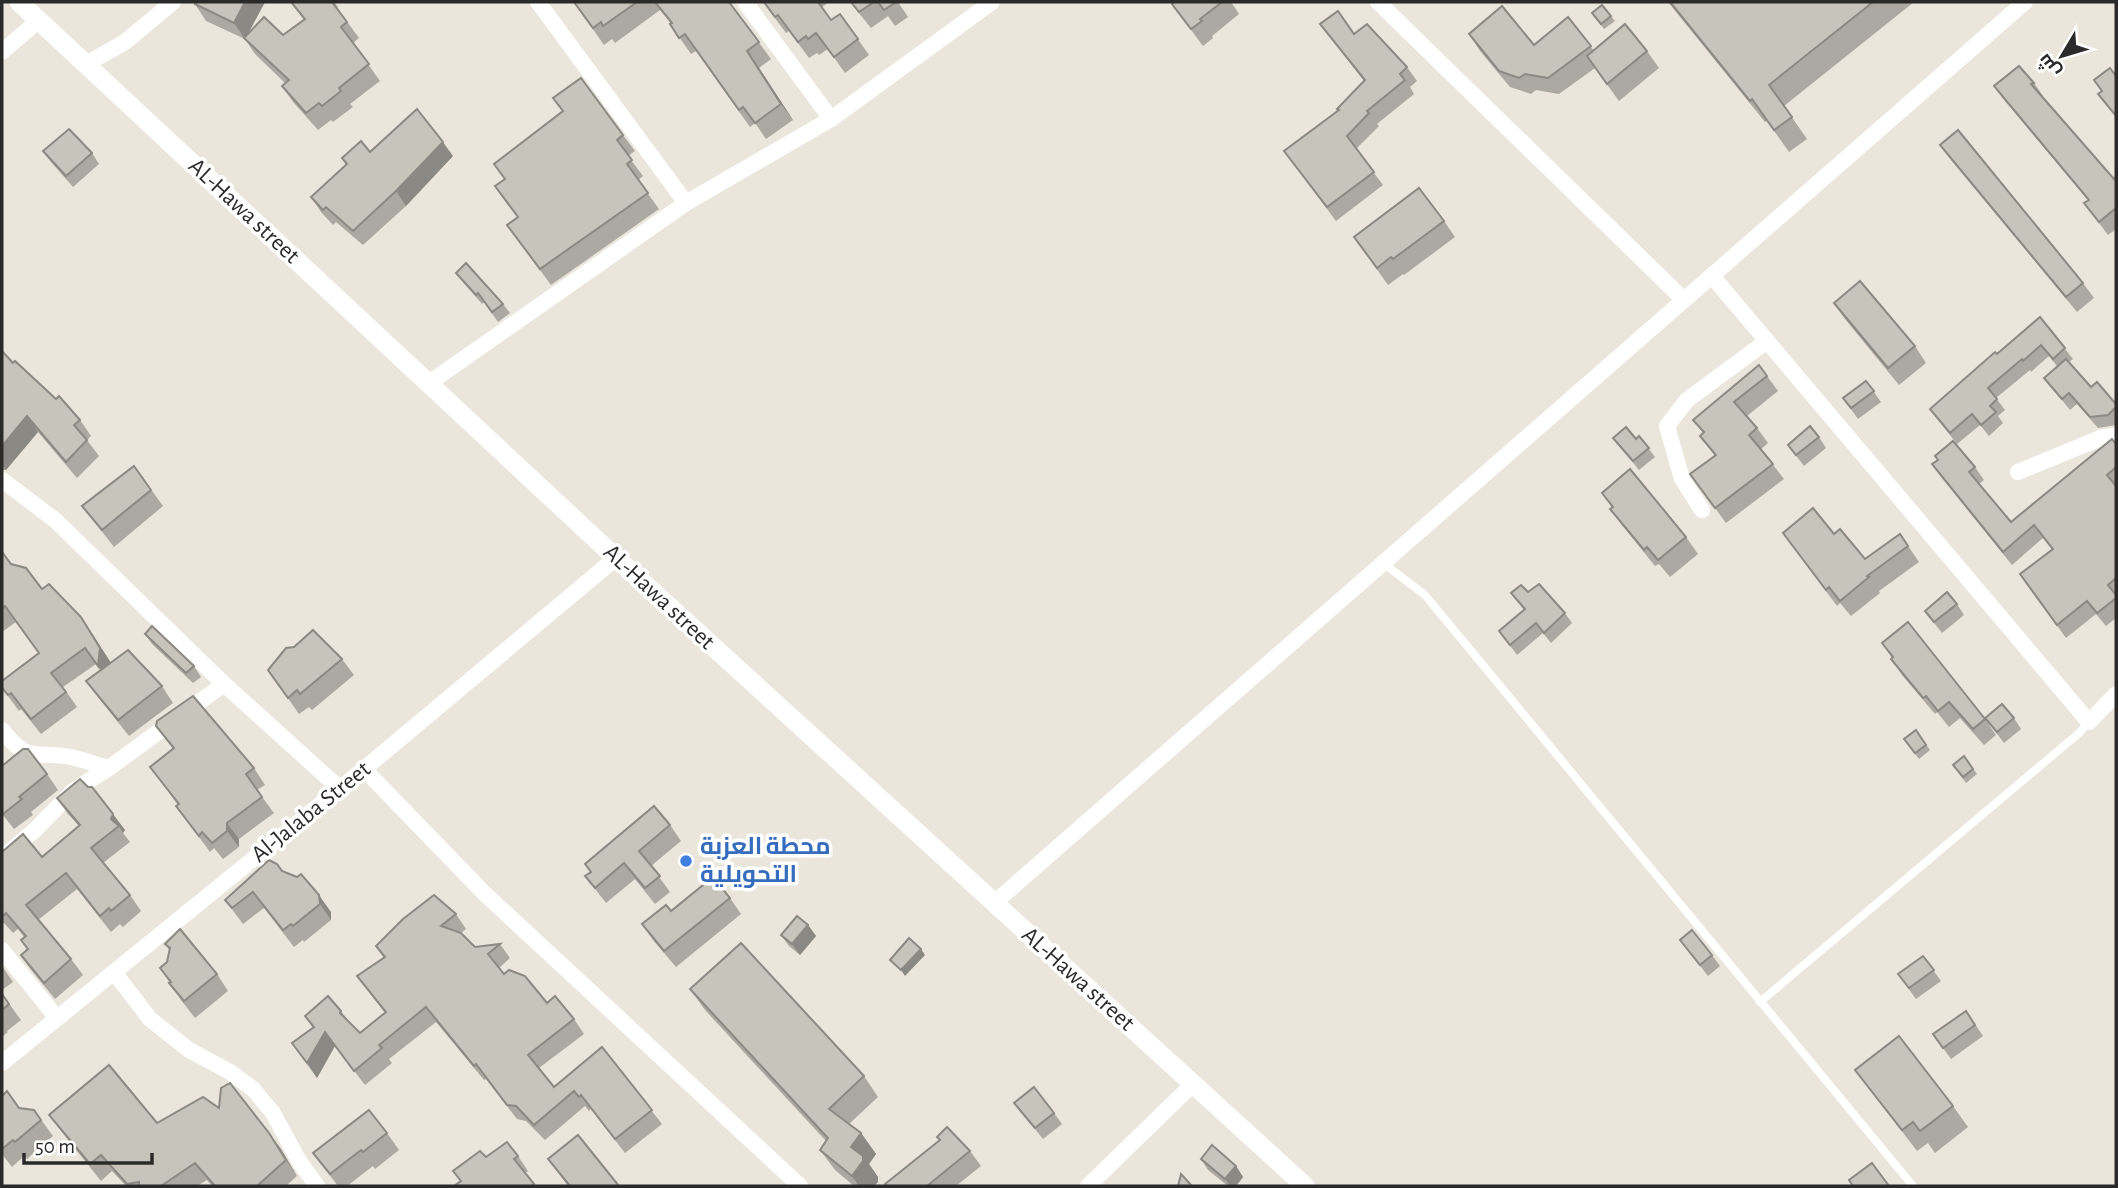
<svg xmlns="http://www.w3.org/2000/svg" width="2118" height="1188" font-family="'Alegreya Sans',Cairo,sans-serif">
<rect width="100%" height="100%" fill="#ebe6dc"/>
<g fill="none" stroke-linecap="round" stroke-linejoin="round">
<g stroke="#fff" stroke-width="8">
<polyline points="1383,563 1425,595 1913,1186"/>
<polyline points="1760,1002 2078,734 2089,722"/>
</g>
<g stroke="#fff" stroke-width="16">
<polyline points="538,2 686,203"/>
<polyline points="745,2 831,119"/>
<polyline points="1378,2 1684,300"/>
<polyline points="2,52 39,20"/>
<polyline points="86,64 125,42 173,2"/>
<polyline points="1712,276 2089,722 2116,694"/>
<polyline points="429,383 686,203 831,119 992,2"/>
<polyline points="2018,472 2103,437 2116,436"/>
<polyline points="2,480 55,520 224,684 339,788"/>
<polyline points="1702,510 1682,479 1667,426 1687,400 1767,341"/>
<path d="M2,730C29,765 35,750 71,757C84,760 97,765 109,768"/>
<polyline points="364,769 484,893 800,1186"/>
<polyline points="2,858 35,830 73,791 109,768 224,684"/>
<polyline points="994,903 2025,2"/>
<polyline points="2,950 57,1018"/>
<polyline points="114,972 150,1019 189,1050 230,1072 253,1089 273,1113 299,1161 317,1186"/>
<polyline points="2,1063 364,769 616,558"/>
<polyline points="1088,1186 1194,1083"/>
</g>
<polyline stroke="#fff" stroke-width="19" points="19,2 616,558 1305,1186"/>
</g>
<g fill="#aba9a1">
<polygon points="196,2 265,2 249,32 283,35 304,20 291,2 334,2 338,7 337,8 359,38 353,43 380,81 350,104 353,107 333,122 331,120 318,130 293,102 282,86 285,83 255,54 245,39 206,21 195,4"/>
<polygon points="574,2 729,2 771,59 759,68 793,120 766,139 755,123 750,127 696,51 691,54 670,24 671,23 660,10 615,43 612,39 604,45"/>
<polygon points="763,2 829,2 822,7 831,20 840,14 869,55 845,73 828,49 819,55 817,53 809,58 789,31 786,33"/>
<polygon points="850,2 898,2 908,17 895,26 888,16 871,28"/>
<polygon points="1174,2 1231,2 1239,14 1212,36 1213,38 1203,46 1172,4"/>
<polygon points="1668,2 1914,2 1784,106 1807,139 1789,152 1767,121 1765,122"/>
<polygon points="1602,5 1615,21 1604,29 1592,13"/>
<polygon points="1568,17 1594,51 1647,51 1659,68 1619,101 1595,68 1559,94 1536,90 1531,94 1510,87 1480,51 1469,34 1534,45"/>
<polygon points="1320,24 1354,34 1407,67 1417,81 1410,87 1414,94 1377,124 1379,126 1356,149 1383,185 1336,221 1284,151 1338,110 1364,81"/>
<polygon points="2034,83 2043,96 2042,97 2114,179 2116,177 2116,229 2108,235 2084,203 2088,200 2004,100 1994,86"/>
<polygon points="623,135 635,151 628,156 643,176 638,180 659,209 551,285 507,225"/>
<polygon points="1940,145 2083,283 2094,298 2077,312 1951,160"/>
<polygon points="43,151 92,153 99,164 73,187 51,162"/>
<polygon points="370,152 453,156 406,206 363,245 336,222 333,225 321,212 311,197 346,164 342,158"/>
<polygon points="1444,221 1455,237 1404,275 1403,274 1388,285 1354,237"/>
<polygon points="456,273 503,304 510,313 498,322 484,302 482,304 463,282"/>
<polygon points="1834,303 1915,346 1926,363 1899,385 1845,319"/>
<polygon points="2040,317 2073,359 2069,362 2091,387 2116,404 2116,425 2098,428 2077,404 2070,410 2044,378 2057,366 2049,356 2031,372 2030,370 1996,398 2005,410 1998,416 2003,423 1989,436 1980,425 1957,444 1930,409"/>
<polygon points="2,351 13,363 80,420 91,436 87,440 99,456 77,478 38,432 6,470 2,470"/>
<polygon points="1767,376 1778,391 1747,416 1757,428 1768,443 1761,449 1784,479 1726,523 1690,474 1715,456 1700,436 1703,433 1693,420"/>
<polygon points="1866,381 1881,402 1858,419 1843,398"/>
<polygon points="1639,436 1655,457 1639,470 1613,438 1636,439"/>
<polygon points="1819,437 1826,448 1804,466 1788,445"/>
<polygon points="2116,444 2116,618 2106,626 2096,614 2066,638 2020,574 2052,550 2043,538 2012,565 1941,477 1932,464 1975,467 1984,480 1979,484 2011,522"/>
<polygon points="134,466 163,506 114,547 82,506"/>
<polygon points="1602,493 1686,537 1698,554 1670,577 1659,564 1655,566 1622,525 1610,509 1612,508"/>
<polygon points="1783,533 1834,534 1865,559 1900,534 1919,562 1879,591 1880,593 1851,616 1840,603 1837,606"/>
<polygon points="2,552 11,564 92,633 111,663 162,686 173,703 129,736 98,697 86,681 100,670 96,664 63,687 77,707 41,734 21,709 19,711 2,688 39,653 16,622 2,632"/>
<polygon points="1528,592 1565,613 1572,623 1551,643 1543,633 1517,655 1499,631 1524,610 1511,593"/>
<polygon points="1957,604 1964,615 1942,633 1925,611"/>
<polygon points="145,634 194,666 201,677 193,683 152,644"/>
<polygon points="1882,643 1985,719 1996,735 1984,745 1960,718 1949,727 1937,712 1935,714 1902,675 1891,659 1892,658"/>
<polygon points="342,659 354,675 312,710 309,707 299,714 268,670"/>
<polygon points="1985,718 2014,718 2021,729 2004,743"/>
<polygon points="156,726 254,768 265,785 257,790 274,813 239,839 239,847 223,859 214,848 210,852 176,806 178,805 150,767 173,749"/>
<polygon points="1916,730 1930,750 1919,759 1904,739"/>
<polygon points="1964,756 1977,774 1966,783 1953,765"/>
<polygon points="2,766 47,774 58,790 31,812 33,815 14,829 2,814"/>
<polygon points="80,779 125,830 123,833 130,842 103,863 130,895 141,911 123,927 120,924 111,932 77,889 38,920 71,959 83,975 55,999 32,971 21,955 27,950 21,940 24,937 18,929 13,933 4,923 2,925 2,852 42,857 79,826 68,814 57,798"/>
<polygon points="670,825 681,841 651,866 670,892 655,904 635,879 606,903 585,876 590,872 585,864"/>
<polygon points="282,871 331,912 331,920 304,942 303,940 294,947 264,908 243,924 225,900"/>
<polygon points="730,898 741,914 676,967 653,940 642,924 671,911"/>
<polygon points="456,914 466,929 461,933 475,947 500,944 510,958 499,968 504,974 574,1019 584,1034 539,1068 554,1087 602,1047 662,1124 625,1153 591,1109 589,1111 585,1106 545,1140 526,1121 517,1119 486,1079 484,1080 436,1022 389,1059 392,1063 365,1085 335,1046 317,1078 292,1043 313,1028 305,1016 341,1011 349,1022 360,1033 385,1013 357,976 384,958 376,946"/>
<polygon points="808,925 816,936 800,955 789,946 781,935"/>
<polygon points="1680,940 1712,955 1720,966 1708,976"/>
<polygon points="165,944 217,974 228,991 195,1018 181,1000 160,968 167,962 169,950"/>
<polygon points="1923,956 1941,981 1916,999 1898,974"/>
<polygon points="2,966 13,982 2,990"/>
<polygon points="690,989 864,1076 878,1097 849,1124 861,1133 876,1154 869,1164 878,1177 878,1182 874,1186 854,1186 835,1170 820,1150 826,1141 705,1010"/>
<polygon points="2,994 21,1020 7,1031 8,1032 2,1037"/>
<polygon points="1966,1011 1983,1036 1951,1059 1933,1034"/>
<polygon points="1855,1070 1953,1106 1968,1127 1935,1153 1928,1143 1917,1151 1871,1091"/>
<polygon points="2,1096 19,1108 34,1110 53,1136 27,1159 24,1156 12,1167 2,1154"/>
<polygon points="1014,1103 1054,1113 1062,1124 1043,1139"/>
<polygon points="49,1115 269,1133 297,1176 286,1186 212,1186 207,1180 197,1186 126,1186 112,1171 101,1181 61,1131"/>
<polygon points="387,1133 399,1150 375,1169 373,1166 347,1186 338,1186 313,1153"/>
<polygon points="970,1151 981,1166 956,1186 887,1186"/>
<polygon points="518,1156 528,1171 525,1173 536,1186 454,1186 486,1157"/>
<polygon points="548,1159 619,1186 568,1186"/>
<polygon points="1201,1159 1236,1166 1243,1177 1236,1186 1228,1186 1208,1170"/>
</g>
<g fill="#8b8983">
<polygon points="245,2 265,2 245,39 234,23"/>
<polygon points="747,51 759,68 793,120 781,104"/>
<polygon points="443,142 453,156 406,206 396,191"/>
<polygon points="27,416 38,432 6,470 2,465 2,446"/>
<polygon points="81,617 111,663 108,682 98,666"/>
<polygon points="113,814 125,830 123,833 119,826 111,819"/>
<polygon points="227,823 239,839 239,847 227,831"/>
<polygon points="319,895 331,912 331,920 320,904"/>
<polygon points="808,925 816,936 800,955 792,944"/>
<polygon points="921,949 925,955 905,976 901,970"/>
<polygon points="325,1032 335,1046 317,1078 307,1063"/>
<polygon points="269,1133 281,1149 297,1176 286,1160"/>
<polygon points="861,1133 876,1154 869,1164 878,1177 878,1182 874,1186 859,1186 852,1176 851,1147"/>
<polygon points="1236,1166 1243,1177 1236,1186 1230,1186 1225,1179"/>
</g>
<g fill="#c7c4bb" stroke="#8b8983" stroke-width="2">
<polygon points="196,2 245,2 234,23 195,4"/>
<polygon points="291,2 332,2 347,22 341,27 369,64 339,88 341,91 322,106 319,103 306,113 282,86 289,80 244,38 264,17 283,35 305,19"/>
<polygon points="574,2 637,2 603,26 601,22 593,28"/>
<polygon points="655,2 729,2 759,42 747,51 781,104 755,123 743,107 739,110 685,34 679,38 670,24 672,23"/>
<polygon points="764,2 818,2 831,20 840,14 858,39 834,57 816,33 808,39 806,36 798,42 778,15 775,17"/>
<polygon points="851,2 874,2 859,12"/>
<polygon points="878,2 896,2 884,10"/>
<polygon points="1174,2 1222,2 1200,19 1202,21 1191,29 1172,4"/>
<polygon points="1670,2 1873,2 1769,85 1792,117 1774,130 1752,99 1750,101"/>
<polygon points="1602,5 1611,16 1601,24 1592,13"/>
<polygon points="1502,6 1534,45 1568,17 1591,46 1548,78 1525,74 1519,78 1499,71 1469,34"/>
<polygon points="1338,11 1354,34 1367,24 1407,67 1400,74 1405,80 1367,111 1369,113 1347,136 1374,172 1327,207 1284,151 1339,110 1337,109 1365,80 1320,24"/>
<polygon points="1625,24 1647,51 1607,84 1587,56"/>
<polygon points="2019,66 2034,83 2031,84 2114,179 2116,177 2116,208 2099,222 2084,203 2089,200 1994,86"/>
<polygon points="2110,68 2116,76 2116,116 2098,94 2102,91 2094,80"/>
<polygon points="581,78 623,135 617,140 632,160 627,164 648,193 540,269 507,225 518,217 495,186 505,179 494,164 563,111 553,98"/>
<polygon points="417,109 443,142 396,191 353,231 326,207 323,210 311,197 347,164 342,158 361,141 370,152"/>
<polygon points="69,129 92,153 66,176 43,151"/>
<polygon points="1958,130 2083,283 2066,297 1940,145"/>
<polygon points="1419,188 1444,221 1393,259 1391,257 1377,268 1354,237"/>
<polygon points="466,263 503,304 492,312 478,293 476,295 456,273"/>
<polygon points="1860,281 1915,346 1888,368 1834,303"/>
<polygon points="2040,317 2065,348 2053,359 2041,345 2023,361 2022,359 1988,388 1997,399 1990,406 1996,412 1981,425 1972,414 1950,433 1930,409 1995,352 1997,354"/>
<polygon points="2,351 13,363 15,361 56,399 59,396 80,420 74,425 87,440 66,462 27,416 2,446"/>
<polygon points="2066,359 2091,387 2097,382 2116,404 2116,407 2108,415 2090,417 2069,393 2062,399 2044,378"/>
<polygon points="1759,365 1767,376 1734,402 1757,428 1749,435 1773,464 1715,508 1690,474 1716,455 1700,436 1704,432 1693,420"/>
<polygon points="1866,381 1874,391 1851,408 1843,398"/>
<polygon points="1810,426 1819,437 1796,455 1788,445"/>
<polygon points="1626,427 1636,439 1639,436 1649,448 1633,461 1613,438"/>
<polygon points="2112,439 2116,444 2116,467 2107,475 2116,486 2116,578 2108,585 2116,595 2116,598 2097,613 2087,601 2057,625 2020,574 2053,549 2034,525 2003,552 1932,464 1938,460 1935,456 1953,441 1975,467 1969,472 2011,522"/>
<polygon points="134,466 151,490 102,530 82,506"/>
<polygon points="1630,469 1686,537 1658,560 1647,547 1644,550 1610,509 1613,507 1602,493"/>
<polygon points="1813,508 1834,534 1840,529 1865,559 1900,534 1908,546 1867,576 1869,577 1840,601 1829,587 1826,590 1783,533"/>
<polygon points="2,552 11,564 26,568 42,589 49,584 81,617 100,648 98,666 85,648 51,673 66,692 31,719 11,693 8,695 2,688 2,681 39,653 5,606 2,609"/>
<polygon points="1539,584 1565,613 1544,633 1536,623 1510,645 1499,631 1525,609 1511,593 1521,585 1528,592"/>
<polygon points="1947,592 1957,604 1934,622 1925,611"/>
<polygon points="1908,622 1985,719 1973,729 1949,702 1938,711 1926,696 1923,698 1891,659 1893,657 1882,643"/>
<polygon points="152,626 194,666 186,673 145,634"/>
<polygon points="313,630 342,659 300,694 297,690 288,698 268,670 286,648 294,647"/>
<polygon points="128,650 162,686 118,720 86,681"/>
<polygon points="193,696 254,768 246,774 262,797 227,823 227,831 212,843 202,832 199,836 176,806 179,804 150,767 174,748 156,726 157,721"/>
<polygon points="2002,704 2014,718 1997,732 1985,718"/>
<polygon points="1916,730 1926,745 1915,753 1904,739"/>
<polygon points="23,749 28,749 47,774 19,797 22,799 3,814 2,812 2,766"/>
<polygon points="1964,756 1973,769 1963,777 1953,765"/>
<polygon points="80,779 88,787 92,787 113,814 111,819 119,826 91,848 130,895 111,911 109,908 100,916 66,873 26,905 71,959 44,983 21,955 28,949 21,940 26,936 6,913 2,917 2,852 23,834 42,857 80,825 57,798"/>
<polygon points="654,806 670,825 639,851 660,876 645,888 624,863 595,888 585,876 591,872 585,864"/>
<polygon points="269,860 277,864 282,871 297,877 301,874 319,895 320,904 293,926 291,924 283,930 253,892 232,908 225,900"/>
<polygon points="713,877 730,898 664,951 642,924 666,905 671,911"/>
<polygon points="434,895 456,914 441,926 461,933 475,947 500,944 488,954 504,974 509,970 525,976 547,1003 555,996 574,1019 528,1055 554,1087 602,1047 652,1110 615,1139 581,1095 579,1097 574,1091 534,1125 516,1106 507,1105 476,1064 474,1066 426,1007 379,1045 382,1048 354,1071 325,1032 307,1063 292,1043 314,1027 305,1016 328,996 341,1011 340,1013 360,1033 386,1012 357,976 385,957 376,946 403,919"/>
<polygon points="797,916 808,925 792,944 781,935"/>
<polygon points="180,929 217,974 184,1001 169,983 171,982 160,968 167,962 170,948 165,944"/>
<polygon points="1692,930 1712,955 1700,965 1680,940"/>
<polygon points="909,938 921,949 901,970 890,960"/>
<polygon points="741,943 864,1076 829,1109 861,1133 851,1147 863,1156 863,1161 852,1176 820,1150 828,1138 690,989"/>
<polygon points="1923,956 1934,970 1909,988 1898,974"/>
<polygon points="2,994 9,1004 2,1010"/>
<polygon points="1966,1011 1975,1025 1943,1048 1933,1034"/>
<polygon points="1899,1036 1953,1106 1920,1131 1913,1122 1902,1130 1855,1070"/>
<polygon points="109,1065 157,1123 203,1097 219,1108 221,1088 230,1083 269,1133 286,1160 257,1186 215,1186 195,1163 161,1186 139,1186 139,1182 127,1184 101,1155 90,1164 49,1115"/>
<polygon points="1034,1087 1054,1113 1035,1128 1014,1103"/>
<polygon points="7,1091 19,1108 34,1110 41,1120 15,1142 13,1140 2,1149 2,1096"/>
<polygon points="369,1110 387,1133 363,1152 361,1150 330,1174 313,1153"/>
<polygon points="947,1127 970,1151 927,1186 887,1186 885,1184 940,1140 937,1137"/>
<polygon points="578,1135 619,1186 570,1186 548,1159"/>
<polygon points="507,1142 518,1156 514,1159 534,1184 532,1186 454,1186 461,1181 453,1171 480,1151 486,1157"/>
<polygon points="1212,1145 1236,1166 1225,1179 1201,1159"/>
<polygon points="1872,1163 1889,1186 1853,1186 1849,1180"/>
<polygon points="1181,1174 1192,1186 1178,1186"/>
</g>
<circle fill="#3f7fe0" stroke="#fff" stroke-width="2.5" cx="686" cy="861" r="7"/>
<g text-anchor="middle" dominant-baseline="central" stroke-width="7" stroke-linejoin="round" paint-order="stroke">
<g font-size="24" fill="#2a2a2a" stroke="#fff">
<text transform="translate(244 211) rotate(43)">AL-Hawa street</text>
<text transform="translate(659 597) rotate(43)">AL-Hawa street</text>
<text transform="translate(311 812) rotate(-39)">Al-Jalaba Street</text>
<text transform="translate(1078 979) rotate(42)">AL-Hawa street</text>
</g>
<g font-size="24" font-weight="bold" fill="#366cbe" stroke="#fff" text-anchor="start">
<text x="700" y="847">محطة العزبة<tspan x="700" dy="28">التحويلية</tspan></text>
</g>
</g>
<rect width="2118" height="1188" fill="none" stroke="#2a2a2a" stroke-width="7"/>
<g transform="translate(2062 56) rotate(232)" stroke="#ffffff" stroke-width="5" paint-order="stroke">
<path d="M0-5L12 26L0 18L-12 26Z" fill="#2a2a2a"/>
<text y="-10" font-size="19" font-weight="bold" text-anchor="middle" fill="#2a2a2a">ش</text>
</g>
<path d="M24 1153v10h128v-10" fill="none" stroke="#2a2a2a" stroke-width="3.5"/>
<text x="35" y="1153" font-size="21" fill="#2a2a2a" stroke="#ffffff" stroke-width="5" paint-order="stroke">50 m</text>
</svg>
